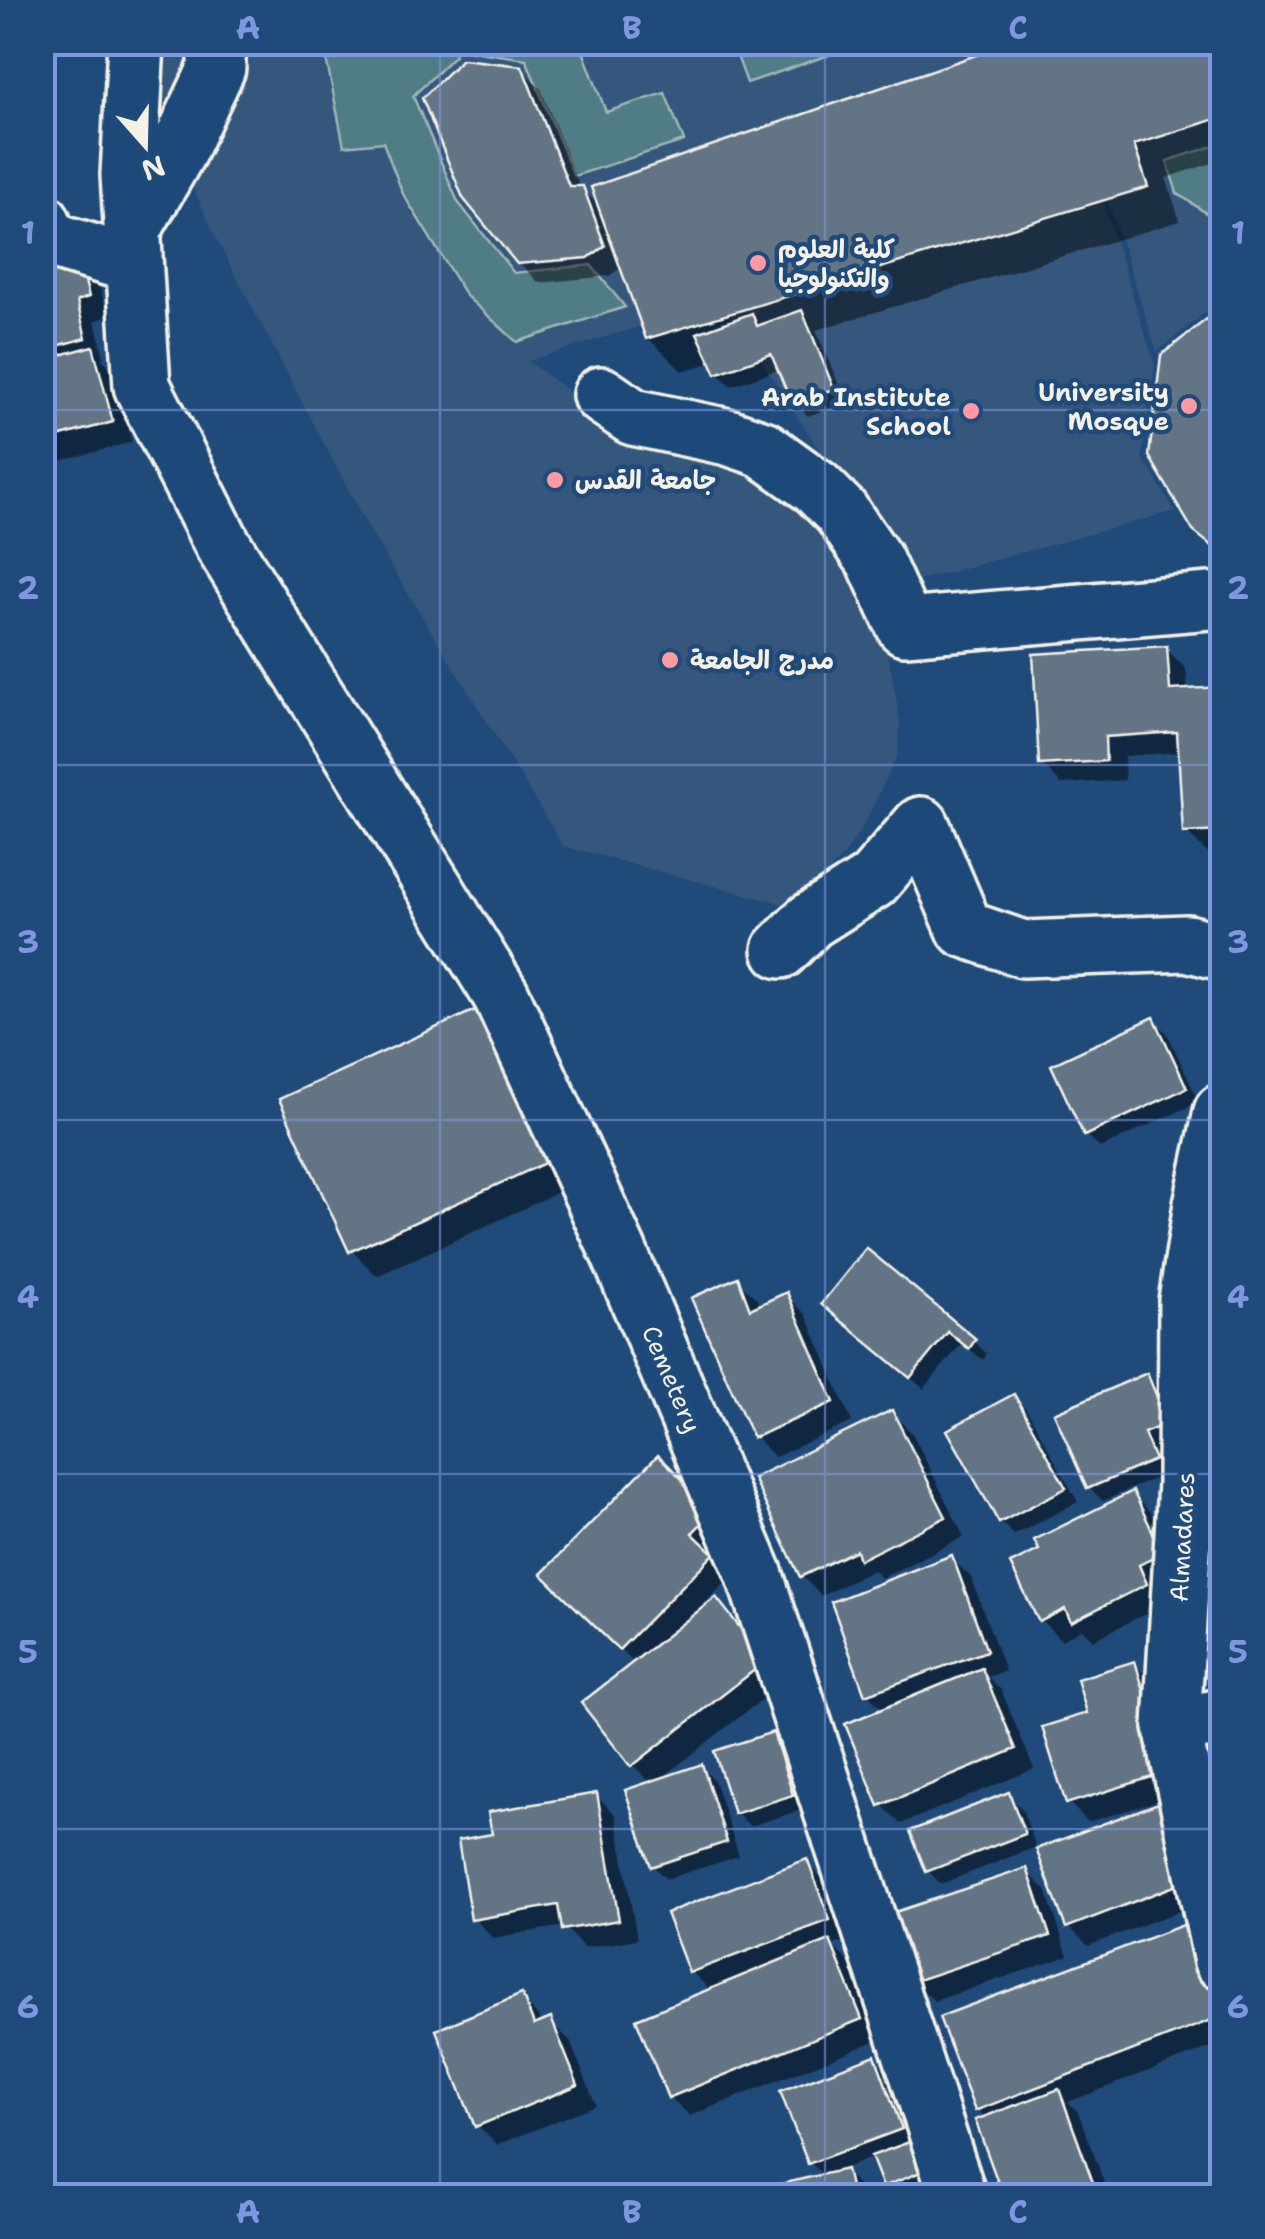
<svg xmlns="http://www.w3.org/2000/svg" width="1265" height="2239" font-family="'Shantell Sans','Playpen Sans Arabic',sans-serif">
<rect width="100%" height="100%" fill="#1f4a7a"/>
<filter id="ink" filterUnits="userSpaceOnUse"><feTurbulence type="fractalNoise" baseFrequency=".01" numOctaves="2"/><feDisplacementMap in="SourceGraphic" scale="20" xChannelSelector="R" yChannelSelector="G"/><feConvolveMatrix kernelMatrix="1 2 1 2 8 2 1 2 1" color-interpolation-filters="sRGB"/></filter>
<g filter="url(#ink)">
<g fill="#34577d">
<polygon points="160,43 1222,43 1222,299 1157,352 1102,183 528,361 623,432 755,471 781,489 832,539 879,629 889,658 900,721 898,754 866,821 845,854 824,876 783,904 563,846 371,533 222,250 154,105"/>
<polygon points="1099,190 1155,365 1142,457 1175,511 906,584 727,308"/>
</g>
<g fill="#507c85" stroke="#a2b6b6" stroke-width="2.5">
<polygon points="732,42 864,42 864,43 747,83"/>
<polygon points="323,43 450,43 455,55 413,96 458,202 514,273 591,265 625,307 517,342 466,296 403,194 383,142 344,146"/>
<polygon points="462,43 580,43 606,112 665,93 684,141 574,176 526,59 465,50"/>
<polygon points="1222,143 1222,224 1177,193 1167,161"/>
</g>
<g fill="#0007">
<polygon points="1022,42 1222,42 1222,160 1166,178 1180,221 816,330 846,402 808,416 794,402 780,369 731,386 718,373 713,362 682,371 648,338 622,267 609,276 539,283 519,263 521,68 541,89 580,188 601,207"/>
<polygon points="42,269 98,280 108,316 95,321 104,357 101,358 112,369 132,442 42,466"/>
<polygon points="1222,310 1222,557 1195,530 1164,357"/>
<polygon points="1166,649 1186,669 1188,691 1222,689 1222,851 1206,852 1186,832 1181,752 1124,756 1125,780 1061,784 1042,764"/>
<polygon points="486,1008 579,1183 377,1276 351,1250"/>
<polygon points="1153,1020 1167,1033 1199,1102 1100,1148 1086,1135"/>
<polygon points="867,1252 974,1341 987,1354 983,1360 962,1343 924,1389 838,1317"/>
<polygon points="737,1280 757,1299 760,1307 786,1295 806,1314 852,1422 775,1457 755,1437"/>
<polygon points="1146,1376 1160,1389 1179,1436 1155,1447 1167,1473 1103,1501 1089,1488"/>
<polygon points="1014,1397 1027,1410 1078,1502 1014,1535 1001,1522"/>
<polygon points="892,1413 912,1433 964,1537 881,1578 873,1570 821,1596 802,1576"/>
<polygon points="658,1459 732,1533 710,1554 732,1576 695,1613 697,1615 716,1601 784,1682 658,1781 701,1767 714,1780 739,1856 666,1879 653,1866 652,1784 633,1765 635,1664 545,1574"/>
<polygon points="1132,1494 1152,1514 1181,1574 1165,1604 1093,1640 1082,1629 1061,1640 1041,1620"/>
<polygon points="951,1558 971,1577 1005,1671 988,1677 1001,1690 1034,1769 901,1824 882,1805 884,1711 867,1694"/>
<polygon points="1134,1664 1154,1684 1186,1792 1088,1822 1068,1802 1090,1715"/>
<polygon points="772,1735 786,1748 805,1809 750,1826 736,1813"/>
<polygon points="596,1795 616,1815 637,1939 584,1948 564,1926 493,1938 474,1918 495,1836"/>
<polygon points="1008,1795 1022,1809 1036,1847 941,1884 928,1871"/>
<polygon points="1165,1803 1213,1898 1088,1946 1068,1926"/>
<polygon points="806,1862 826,1882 848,1939 832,1946 850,1963 880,2039 690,2116 670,2097 711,1991 692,1972"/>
<polygon points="1026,1871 1046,1890 1068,1956 934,2001 914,1981"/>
<polygon points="1190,1925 1210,1945 1222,1978 1222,1998 1202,1945 1197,1945 1222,2012 1222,2043 1068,2102 1078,2112 1109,2196 1006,2196 978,2121 986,2119 977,2109 943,2019"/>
<polygon points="521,1997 544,2024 550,2021 570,2041 596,2105 497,2145 477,2125"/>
<polygon points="874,2058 888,2071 914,2142 908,2144 915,2151 925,2178 891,2192 885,2186 874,2157 842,2169 864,2191 866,2196 753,2196 752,2193 824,2176 810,2163"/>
</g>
<g fill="#647584" stroke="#f4f1e8" stroke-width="2.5">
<polygon points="1014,42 1222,42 1222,117 1134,145 1148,187 646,339 591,187"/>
<polygon points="462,59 522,66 569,186 583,186 605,246 588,258 517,264 463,198 422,98"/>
<polygon points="79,258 89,297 77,301 86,338 42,350 42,267"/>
<polygon points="1222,307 1222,554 1193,531 1149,456 1161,355"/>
<polygon points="802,310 834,389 792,404 771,354 716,374 697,333 752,313 757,326"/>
<polygon points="93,346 113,422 42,441 42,360"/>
<polygon points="1167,646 1170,690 1222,687 1222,831 1183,833 1177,732 1105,737 1106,761 1039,765 1033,654"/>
<polygon points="486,1005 556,1158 349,1252 279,1099"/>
<polygon points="1154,1017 1187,1088 1084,1136 1051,1065"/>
<polygon points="866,1248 976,1339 969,1349 948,1332 910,1378 821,1304"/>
<polygon points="738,1277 750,1309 787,1292 834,1402 753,1438 691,1298"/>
<polygon points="1147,1373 1168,1423 1144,1433 1155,1460 1087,1489 1054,1413"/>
<polygon points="1014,1394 1066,1488 999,1523 947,1430"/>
<polygon points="892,1410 946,1517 859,1560 856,1550 800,1577 753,1478"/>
<polygon points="658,1455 714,1511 692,1533 714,1554 619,1650 541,1574"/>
<polygon points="1133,1491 1163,1553 1139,1565 1147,1584 1071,1622 1065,1609 1039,1622 1010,1564 1039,1550 1034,1540"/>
<polygon points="952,1555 987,1651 865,1695 831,1602"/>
<polygon points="716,1597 766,1661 631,1767 581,1703"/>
<polygon points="1135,1661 1168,1772 1066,1804 1042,1727 1087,1713 1077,1679"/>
<polygon points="982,1668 1016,1749 879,1806 845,1724"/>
<polygon points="773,1732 793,1795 734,1814 714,1751"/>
<polygon points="1222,1744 1222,1800 1206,1749"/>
<polygon points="702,1764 727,1842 651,1867 625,1790"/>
<polygon points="1009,1792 1025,1834 926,1872 910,1831"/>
<polygon points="597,1793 619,1920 562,1930 558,1905 471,1920 458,1840 492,1834 488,1812"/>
<polygon points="1166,1800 1195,1878 1066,1928 1036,1849"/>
<polygon points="807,1859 830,1920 689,1973 666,1913"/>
<polygon points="1027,1868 1050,1936 912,1982 889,1914"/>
<polygon points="1191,1922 1222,2005 1222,2016 975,2111 939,2017"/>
<polygon points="830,1940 862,2019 668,2098 636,2019"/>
<polygon points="522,1994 534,2025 551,2018 578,2085 475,2127 436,2030"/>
<polygon points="875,2055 902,2129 808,2164 780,2091"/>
<polygon points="1059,2089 1098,2196 1003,2196 975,2120"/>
<polygon points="909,2142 921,2172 883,2187 871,2156"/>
<polygon points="846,2169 852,2196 751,2196 750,2191"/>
<polygon points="1222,2185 1222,2196 1175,2196"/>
</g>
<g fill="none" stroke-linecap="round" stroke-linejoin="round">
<g stroke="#f4f1e8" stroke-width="62">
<g id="minor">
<polyline points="136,42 129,175 142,386 223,545 501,995 619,1253 754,1573 958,2196"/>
<polyline points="42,221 48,239 134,265"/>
<polyline points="132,231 178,151 217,68 217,42"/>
<polyline points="601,395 633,417 728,437 763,449 817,488 841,512 875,561 905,627 1222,600"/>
<polyline points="781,950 810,921 873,881 921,825 965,929 1023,949 1187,943 1222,952"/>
<polyline points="1222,1112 1202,1204 1187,1301 1186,1483 1172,1726 1222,1961"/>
<polyline points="1172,1726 1222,1717"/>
</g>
</g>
<use href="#minor" stroke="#1f4a7a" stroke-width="55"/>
</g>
</g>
<path fill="none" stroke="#7e97df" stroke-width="2.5" stroke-opacity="0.55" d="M440,42V2196M825,42V2196M42,410H1222M42,765H1222M42,1120H1222M42,1474H1222M42,1829H1222"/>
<g fill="#ff9aa2" stroke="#1f4a7a" stroke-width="4">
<circle cx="758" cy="263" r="10"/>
<circle cx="1189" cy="406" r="10"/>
<circle cx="971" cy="411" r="10"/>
<circle cx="555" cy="480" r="10"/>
<circle cx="670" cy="660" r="10"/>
</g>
<g text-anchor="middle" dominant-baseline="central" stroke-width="9" stroke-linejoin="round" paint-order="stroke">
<g font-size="25" font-weight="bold" fill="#f4f1e8" stroke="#1f4a7a" text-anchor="start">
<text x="778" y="249">كلية العلوم<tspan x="778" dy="29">والتكنولوجيا</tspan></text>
<text x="1169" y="392" text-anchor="end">University<tspan x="1169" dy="29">Mosque</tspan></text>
<text x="951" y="397" text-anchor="end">Arab Institute<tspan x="951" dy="29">School</tspan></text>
<text x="575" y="480">جامعة القدس</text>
<text x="690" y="660">مدرج الجامعة</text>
</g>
<g font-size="25" fill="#f4f1e8" stroke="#1f4a7a">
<text transform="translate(672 1379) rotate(67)">Cemetery</text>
<text transform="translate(1182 1537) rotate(-87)">Almadares</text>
</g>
</g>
<rect width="1265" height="2239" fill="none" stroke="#1f4a7a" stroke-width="110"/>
<g transform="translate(145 145) rotate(160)" stroke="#1f4a7a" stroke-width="8" paint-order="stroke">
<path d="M0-8L18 38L0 25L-18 38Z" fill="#f4f1e8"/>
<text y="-15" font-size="28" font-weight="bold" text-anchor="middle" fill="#f4f1e8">N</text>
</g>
<rect x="55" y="55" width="1155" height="2129" fill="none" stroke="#7e97df" stroke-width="4"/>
<g font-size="32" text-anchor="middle" font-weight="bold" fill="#7e97df">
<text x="248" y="39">A</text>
<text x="632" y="39">B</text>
<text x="1018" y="39">C</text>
<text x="28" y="244">1</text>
<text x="1238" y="244">1</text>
<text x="28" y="599">2</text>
<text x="1238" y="599">2</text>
<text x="28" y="953">3</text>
<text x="1238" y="953">3</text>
<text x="28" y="1308">4</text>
<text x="1238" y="1308">4</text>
<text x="28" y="1663">5</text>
<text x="1238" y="1663">5</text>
<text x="28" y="2018">6</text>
<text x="1238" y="2018">6</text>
<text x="248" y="2223">A</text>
<text x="632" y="2223">B</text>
<text x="1018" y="2223">C</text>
</g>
</svg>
